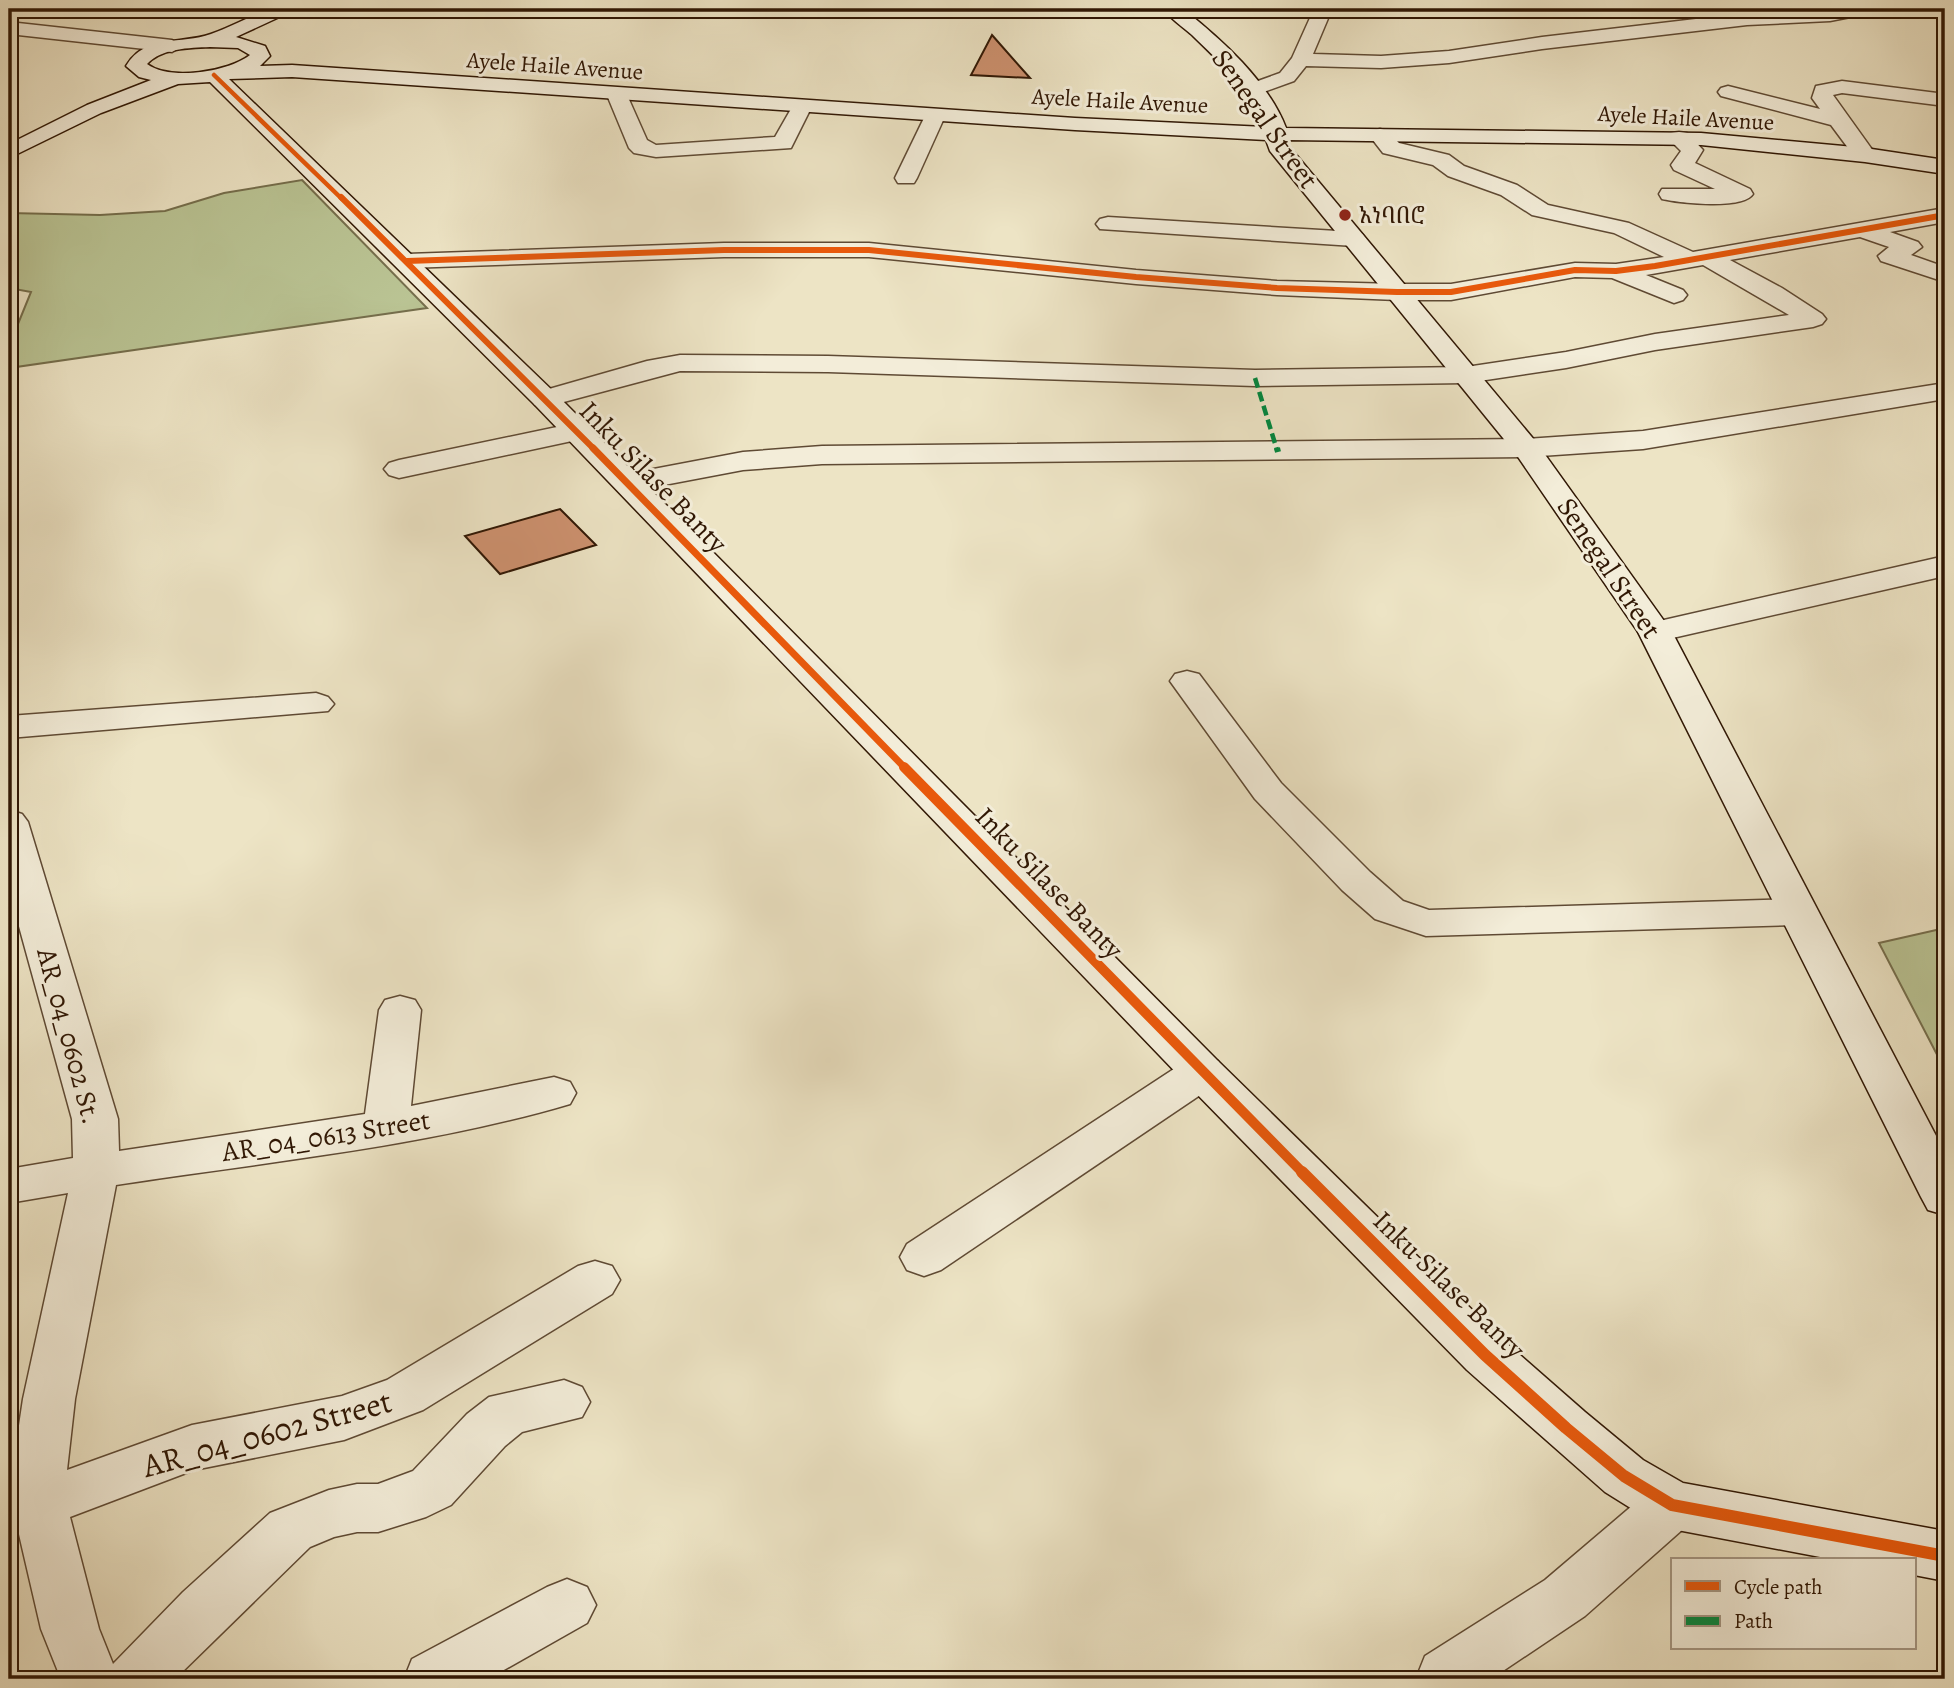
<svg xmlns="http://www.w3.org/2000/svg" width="1954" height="1688" font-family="Alegreya,'Noto Serif Ethiopic',serif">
<rect width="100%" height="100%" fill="#ede4c5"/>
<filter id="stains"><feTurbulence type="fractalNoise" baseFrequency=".00286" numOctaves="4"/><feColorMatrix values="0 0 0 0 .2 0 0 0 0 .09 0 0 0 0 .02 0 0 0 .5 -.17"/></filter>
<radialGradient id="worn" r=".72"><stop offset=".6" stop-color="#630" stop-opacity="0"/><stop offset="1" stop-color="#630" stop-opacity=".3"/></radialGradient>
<g fill="#bac494" stroke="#756e4c" stroke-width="2">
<polygon points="302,180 427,308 9,368 9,346 31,292 9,288 9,213 100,215 165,211 224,193"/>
<polygon points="1945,928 1945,1070 1879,943"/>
</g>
<g fill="#cd916f" stroke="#301704" stroke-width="2">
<polygon points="992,35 1030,78 971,75"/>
<polygon points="560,509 596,545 500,574 465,536"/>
</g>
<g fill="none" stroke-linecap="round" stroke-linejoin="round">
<g stroke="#5f4a34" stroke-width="3">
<g id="street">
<polygon points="1314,9 1332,9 1313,54 1381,56 1449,51 1542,37 1747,13 1874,9 1871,13 1830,21 1747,25 1542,49 1449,63 1381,68 1306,66 1294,81 1258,94 1244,94 1241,90 1244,86 1280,73 1292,58"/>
<polygon points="9,22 172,40 182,46 172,52 9,34"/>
<polygon points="1842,81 1945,94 1945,106 1842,93 1833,95 1876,155 1873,160 1857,160 1831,125 1721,96 1718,92 1721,88 1728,86 1820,109 1812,98 1816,86"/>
<polygon points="617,89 624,91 627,95 647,140 656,145 775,137 795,102 809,102 812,106 791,148 656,157 634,153 629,148 607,95 610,91"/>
<polygon points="935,110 942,112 945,116 917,178 914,183 898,183 895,178 925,116 928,112"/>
<polygon points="1380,129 1387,131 1399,143 1449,155 1464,166 1517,185 1548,205 1629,223 1693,252 1945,208 1945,222 1890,232 1918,242 1922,247 1911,255 1945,267 1945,282 1881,261 1878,256 1889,247 1860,237 1730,260 1782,288 1822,314 1826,319 1822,324 1813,327 1655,350 1566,368 1466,383 1255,386 828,372 680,371 545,407 535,405 531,399 535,393 647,361 680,355 828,356 1255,370 1466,367 1566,352 1655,334 1789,315 1703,265 1646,275 1683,290 1687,295 1683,300 1674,303 1612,278 1575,277 1451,300 1397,300 1277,295 1136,284 869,257 724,257 407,268 398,266 395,261 398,256 407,254 724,243 869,243 1136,270 1277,281 1397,284 1451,284 1575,263 1616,264 1664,257 1614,233 1532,215 1501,195 1448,176 1433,165 1383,153 1369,135 1373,131"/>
<path d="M1679,132L1687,133L1703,150L1695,163L1750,189L1753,194C1743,210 1680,203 1662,199L1659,194L1662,189H1715L1674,170L1671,165L1681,151L1668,138L1671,133Z"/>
<polygon points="1108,217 1354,232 1362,234 1366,239 1362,244 1354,246 1100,229 1096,224 1100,219"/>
<polygon points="1945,383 1945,399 1643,449 1526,457 822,464 743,470 627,492 617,489 612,483 617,477 627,474 743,452 822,446 1526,439 1643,431"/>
<polygon points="576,423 586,426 590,432 586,438 399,478 389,475 384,469 389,463 399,460"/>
<polygon points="1945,556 1945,576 1655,642 1643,639 1638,632 1643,625 1655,622"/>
<polygon points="1187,671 1199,674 1281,783 1370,872 1403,901 1429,910 1798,899 1812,903 1818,912 1812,921 1798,925 1426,936 1375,919 1342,890 1255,799 1170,681 1175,674"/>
<polygon points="316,693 328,697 334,704 328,711 9,738 9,716"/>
<path d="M9,810L22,814L28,822L118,1119L119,1151L365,1114L379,1010L385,1000L400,996L415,1000L421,1010L411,1106L554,1077L570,1082L576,1093L570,1104C425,1147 265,1162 116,1185L75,1399L67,1470L192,1425L342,1396L387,1380L578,1266L595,1261L612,1266L620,1280L612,1294L423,1410L344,1440L194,1470L70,1517L99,1629L113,1664L183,1592L270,1513L329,1490L357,1484H378L413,1471L467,1414L489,1397L564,1380L582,1387L590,1402L582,1417L522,1432L505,1446L451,1505L426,1517L378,1532H357L334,1537L310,1547L175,1679H61L41,1629L12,1504L13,1465L23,1399L68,1193L9,1203V1169L73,1158L72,1119L9,890Z"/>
<polygon points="1202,1056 1218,1061 1224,1072 1218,1083 941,1270 924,1276 907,1270 900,1257 907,1244 1186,1061"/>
<polygon points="1672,1481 1691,1488 1699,1505 1691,1522 1585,1616 1491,1679 1418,1679 1417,1676 1425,1656 1545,1580 1653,1488"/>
<polygon points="567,1579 587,1587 596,1605 587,1623 488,1679 404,1679 412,1659 547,1587"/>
</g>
</g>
<g stroke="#301704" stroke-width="3">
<path id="secondary" d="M268,9H291L288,13L236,37L265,46L270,56L260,66L292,65L1075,118L1265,127C1251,91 1219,61 1192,35C1183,27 1171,19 1163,9H1183C1221,39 1268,81 1286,128L1701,133L1865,148L1945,160V174L1865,162L1701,145L1288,140V145L1536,442L1672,632L1945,1153V1215L1928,1210L1921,1197L1638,632L1516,454L1270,151L1266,140L1075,130L292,77L229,79L555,393L1218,1061L1503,1340L1585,1412L1643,1460L1683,1483L1945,1531V1581L1914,1575V1560H1836L1672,1529L1653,1522L1605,1492L1467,1370L1186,1083L535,405L210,82L178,84L101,113L9,158V144L87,105L151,80L139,77L126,66C146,33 181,45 211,34C231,27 249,17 268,9ZM210,47L238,48L250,55C228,72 170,81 147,64C162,48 189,48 210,47Z"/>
</g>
<use href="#street" fill="#f3edd9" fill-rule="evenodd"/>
<use href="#secondary" fill="#f3edd9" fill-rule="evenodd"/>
<polyline stroke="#00873e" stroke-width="4.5" stroke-dasharray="10 4.5" stroke-linecap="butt" points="1255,378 1277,450"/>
<polyline stroke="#00873e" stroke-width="6" stroke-dasharray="12 6" stroke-linecap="butt" points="1277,448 1278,452"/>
<g stroke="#f3edd9" stroke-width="7">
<polyline id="cycleway-far4" points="214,75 342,199"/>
</g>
<g stroke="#f3edd9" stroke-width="9">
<g id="cycleway-far3">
<polyline points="341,197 595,450"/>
<polyline points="407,261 724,250 869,250 1136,277 1277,288 1397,292 1451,292 1575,270 1616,271 1655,266 1945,215"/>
</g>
</g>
<g stroke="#f3edd9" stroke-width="10">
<polyline id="cycleway-far2" points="593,448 906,769"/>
</g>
<g stroke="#f3edd9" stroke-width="14">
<polyline id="cycleway-far1" points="904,767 1304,1174"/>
</g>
<g stroke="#f3edd9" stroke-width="17">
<polyline id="cycleway" points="1302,1172 1485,1355 1566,1428 1624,1476 1672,1505 1945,1556"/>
</g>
<use href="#cycleway-far4" stroke="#e8590c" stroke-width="4.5"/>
<use href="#cycleway-far3" stroke="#e8590c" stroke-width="6"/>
<use href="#cycleway-far2" stroke="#e8590c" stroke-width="7"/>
<use href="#cycleway-far1" stroke="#e8590c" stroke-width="10"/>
<use href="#cycleway" stroke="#e8590c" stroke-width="12"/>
</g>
<circle fill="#8f2418" stroke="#f3edd9" stroke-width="2.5" cx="1345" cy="215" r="7"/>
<g text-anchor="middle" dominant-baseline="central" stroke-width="6" stroke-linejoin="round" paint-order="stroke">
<g font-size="23" fill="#301704" stroke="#f3edd9">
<text transform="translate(555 66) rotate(4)">Ayele Haile Avenue</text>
<text transform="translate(1120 101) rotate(3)">Ayele Haile Avenue</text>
<text transform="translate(1686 118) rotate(3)">Ayele Haile Avenue</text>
</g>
<g font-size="23" fill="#301704" stroke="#f3edd9" text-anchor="start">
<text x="1359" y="215">አነባበሮ</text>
</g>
<g font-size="28" fill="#301704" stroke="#f3edd9">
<text transform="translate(1265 119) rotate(55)">Senegal Street</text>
<text transform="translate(653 477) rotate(46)">Inku Silase Banty</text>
<text transform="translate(1609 568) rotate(56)">Senegal Street</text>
<text transform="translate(1049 883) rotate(46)">Inku Silase Banty</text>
<text transform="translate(69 1036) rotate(75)">AR_04_0602 St.</text>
<text transform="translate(326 1136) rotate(-9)">AR_04_0613 Street</text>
<text transform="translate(1449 1285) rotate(44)">Inku Silase Banty</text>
</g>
<g font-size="33" fill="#301704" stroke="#f3edd9">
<text transform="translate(267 1433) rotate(-15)">AR_04_0602 Street</text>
</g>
</g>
<rect width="1954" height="1688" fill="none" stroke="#ede4c5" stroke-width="35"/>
<rect x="10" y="10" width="1933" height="1667" fill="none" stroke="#301704" stroke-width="3.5"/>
<rect x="18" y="18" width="1919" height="1653" fill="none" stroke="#301704" stroke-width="2"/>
<rect x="1671" y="1558" width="245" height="91" fill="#f3edd9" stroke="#a59784" stroke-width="2"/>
<rect x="1685" y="1581" width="35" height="10" fill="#e8590c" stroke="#a59784" stroke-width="2"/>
<text x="1734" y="1594" font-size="21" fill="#301704">Cycle path</text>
<rect x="1685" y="1616" width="35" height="10" fill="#00873e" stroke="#a59784" stroke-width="2"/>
<text x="1734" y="1628" font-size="21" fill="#301704">Path</text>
<rect width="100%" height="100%" filter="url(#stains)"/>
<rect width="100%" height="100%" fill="url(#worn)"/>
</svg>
